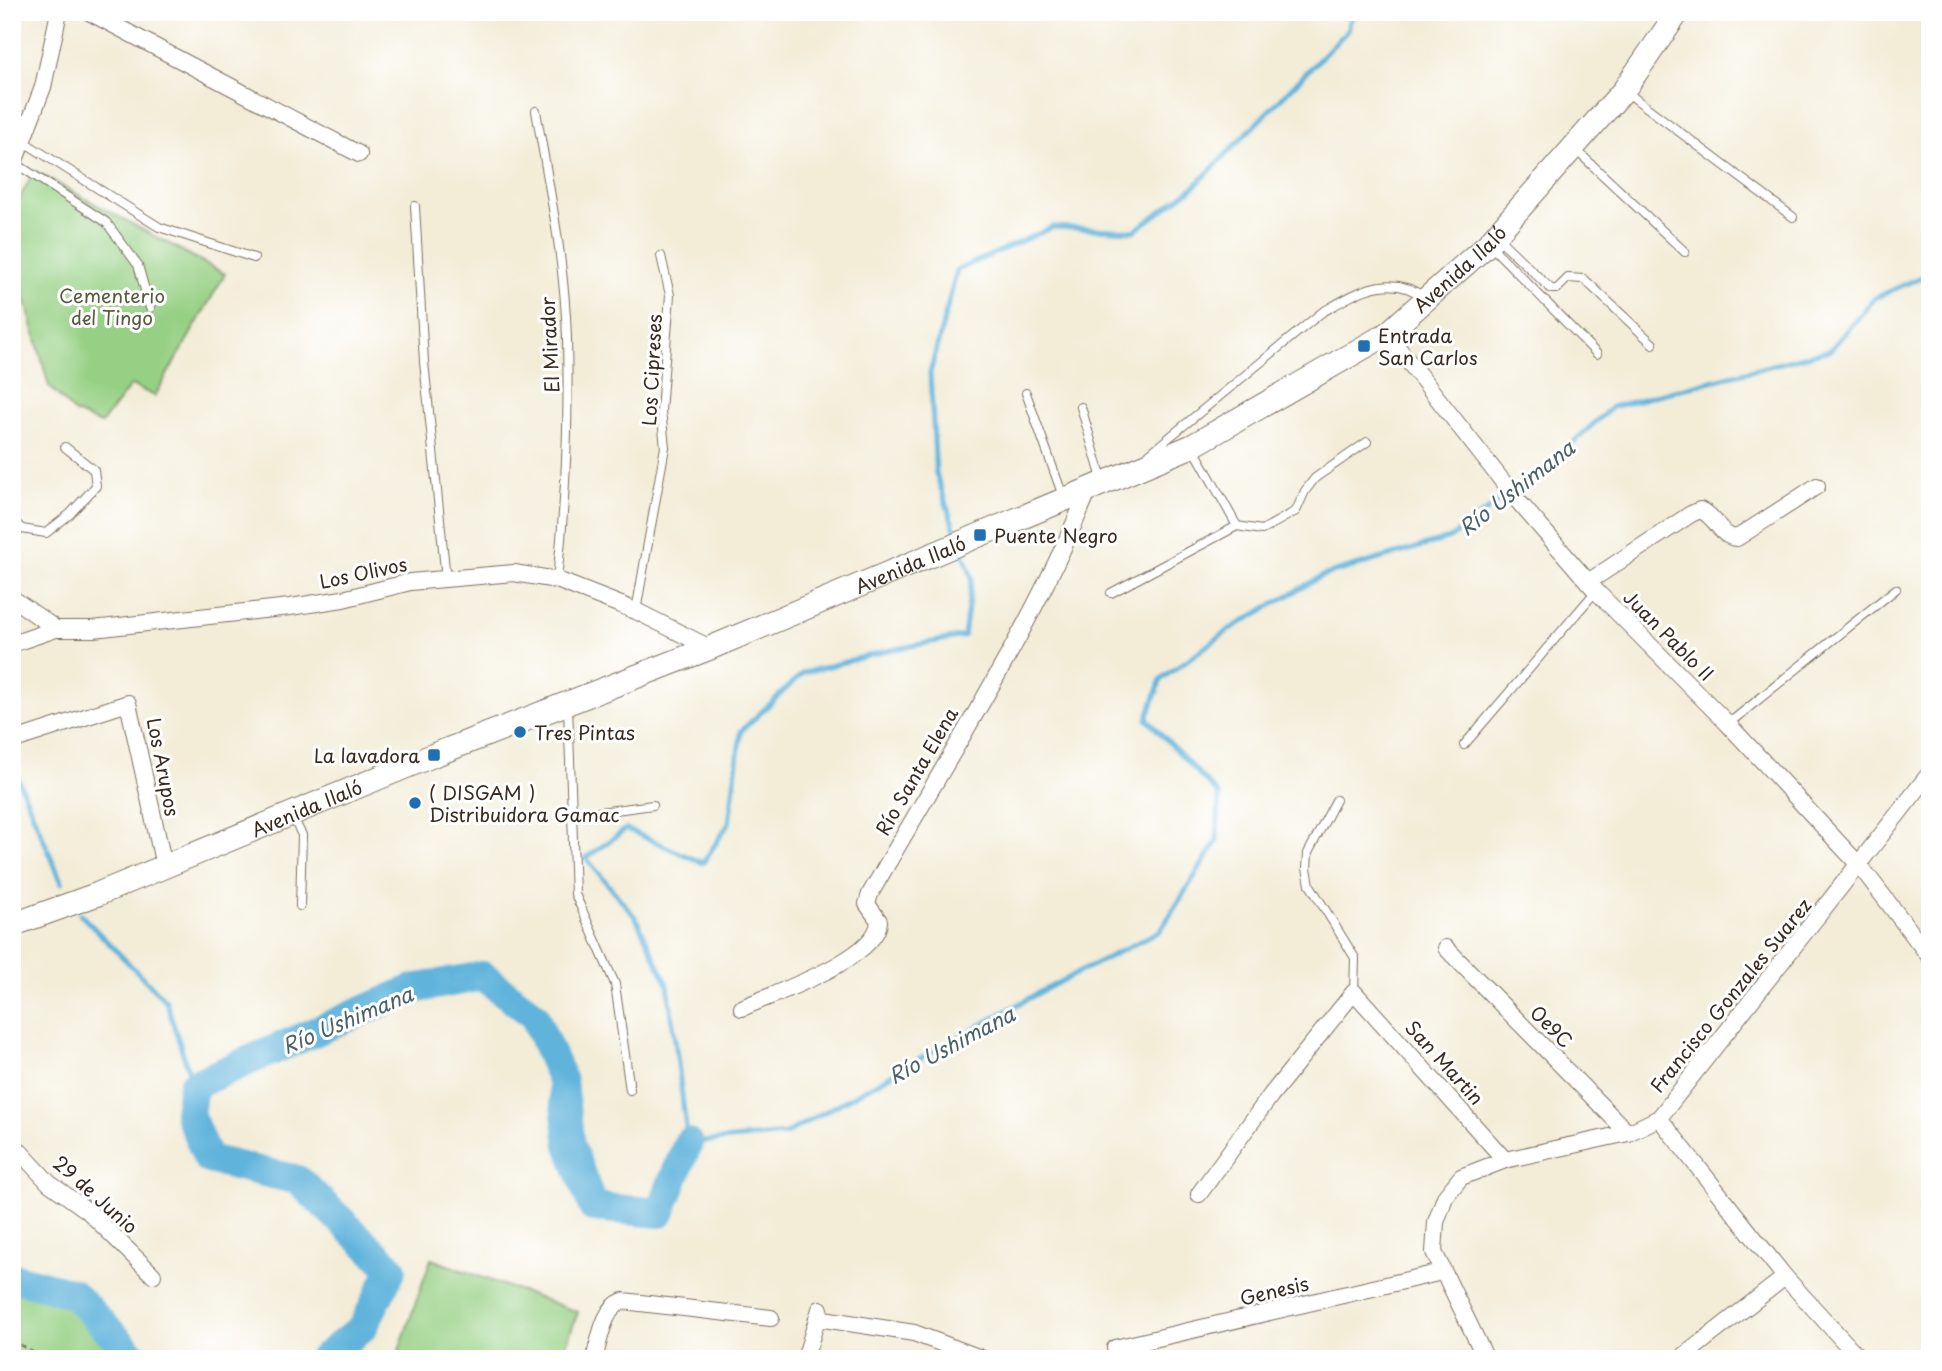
<svg xmlns="http://www.w3.org/2000/svg" width="1942" height="1371" font-family="'Playpen Sans',sans-serif">
<rect width="100%" height="100%" fill="#fff"/>
<filter id="ink" filterUnits="userSpaceOnUse"><feTurbulence type="fractalNoise" baseFrequency=".0143" numOctaves="2"/><feDisplacementMap in="SourceGraphic" scale="14" xChannelSelector="R" yChannelSelector="G"/><feConvolveMatrix kernelMatrix="1 2 1 2 8 2 1 2 1" color-interpolation-filters="sRGB"/></filter>
<filter id="wash" filterUnits="userSpaceOnUse"><feTurbulence type="fractalNoise" baseFrequency=".00686" numOctaves="4" result="noise"/><feDisplacementMap in="SourceGraphic" scale="28" xChannelSelector="R" yChannelSelector="G"/><feGaussianBlur stdDeviation="1.57" result="paint"/><feColorMatrix in="noise" values="0 0 0 0 0 0 0 0 0 0 0 0 0 0 0 0 0 1.4 0 .05"/><feComposite in="paint" operator="in"/></filter>
<g filter="url(#wash)">
<rect width="100%" height="100%" fill="#f3ecd7"/>
<g fill="#96d084" stroke="#687d51" stroke-width="2">
<polygon points="34,171 225,274 155,396 131,385 101,424 75,413 49,386 23,291 12,278 12,212"/>
<polygon points="431,1259 578,1312 561,1359 396,1359"/>
<polygon points="12,1284 66,1304 124,1359 12,1359"/>
</g>
<g fill="none" stroke-linecap="round" stroke-linejoin="round">
<g stroke="#60b4dc" stroke-width="5">
<polyline points="957,536 936,474 930,373 957,270 1053,227 1134,231 1194,187 1346,32 1354,12"/>
<polyline points="962,549 972,578 964,636 890,650 803,673 741,731 729,823 703,863 626,829 586,858 636,918 668,985 688,1143 785,1134 1044,990 1160,931 1217,841 1219,795 1147,719 1161,679 1230,629 1322,576 1450,538 1546,467 1612,407 1830,350 1875,298 1930,273"/>
<polyline points="12,765 62,883"/>
<polyline points="80,914 166,1001 193,1085"/>
</g>
<g stroke="#60b4dc" stroke-width="30">
<polyline points="12,1277 72,1293 137,1359"/>
<polyline points="323,1359 363,1327 392,1269 298,1180 208,1159 189,1114 193,1085 413,989 483,976 534,1015 562,1081 570,1145 593,1207 660,1213 688,1143"/>
</g>
</g>
</g>
<g filter="url(#ink)">
<g fill="none" stroke-linecap="round" stroke-linejoin="round">
<g stroke="#7b6e5f" stroke-width="10">
<g id="lane">
<polyline points="1625,91 1793,217"/>
<path d="M536,111C549,186 565,263 567,339C569,420 566,499 557,580"/>
<polyline points="24,142 159,227 254,258"/>
<polyline points="1575,149 1685,252"/>
<polyline points="15,163 106,222 138,265 150,308"/>
<polyline points="415,206 424,362 446,579"/>
<polyline points="1498,238 1551,289 1557,289 1568,278 1584,279 1653,344"/>
<polyline points="1491,246 1597,354"/>
<polyline points="1026,393 1064,499"/>
<polyline points="1081,407 1103,482"/>
<polyline points="1194,449 1237,526 1262,530 1296,511 1305,491 1315,478 1367,442"/>
<path d="M1149,454L1321,313C1354,294 1389,270 1425,298"/>
<polyline points="12,520 22,529 46,533 70,514 96,486 94,470 65,447"/>
<polyline points="1111,593 1237,526"/>
<polyline points="636,611 665,447 661,411 670,295 661,256"/>
<polyline points="568,707 575,894 615,984 630,1090"/>
<polyline points="1728,724 1896,589"/>
<polyline points="1464,745 1596,591"/>
<polyline points="1336,800 1308,853 1307,868 1310,885 1355,958 1354,992"/>
<polyline points="292,816 302,835 300,906"/>
<polyline points="570,816 653,805"/>
</g>
</g>
<g stroke="#7b6e5f" stroke-width="18">
<g id="street">
<polyline points="89,12 359,154"/>
<polyline points="12,168 43,87 59,12"/>
<polyline points="1387,334 1518,501 1596,591 1728,724 1860,866 1930,957"/>
<path d="M1588,582L1691,514L1700,510C1717,516 1719,537 1737,538L1817,486"/>
<polyline points="12,598 56,629"/>
<polyline points="12,644 56,629 93,629 290,607 343,599 410,582 514,573 557,580 636,611 710,648"/>
<polyline points="21,738 128,703 164,866"/>
<polyline points="1446,948 1628,1133"/>
<path d="M742,1008C774,993 878,959 879,921L867,904L870,894C944,764 1032,629 1088,491"/>
<polyline points="1659,1118 1785,1277 1685,1355"/>
<polyline points="12,1143 49,1183 88,1211 153,1275"/>
<polyline points="1199,1194 1271,1095 1354,992 1505,1160"/>
<polyline points="1785,1277 1860,1359"/>
<polyline points="817,1318 914,1333 983,1359"/>
<polyline points="1115,1348 1442,1272"/>
<path d="M594,1359C600,1340 603,1308 623,1301L771,1318"/>
<polyline points="805,1359 820,1309"/>
<polyline points="1486,1359 1434,1252 1436,1222 1445,1197 1461,1177 1505,1160 1628,1133 1659,1118 1930,773"/>
</g>
</g>
<g stroke="#7b6e5f" stroke-width="25">
<g id="secondary">
<path id="s1" d="M12,925L98,894L434,755L710,648L1192,446L1387,334L1488,244L1624,90L1678,12"/>
</g>
</g>
<polyline stroke="#7b6e5f" stroke-width="2.5" stroke-dasharray="5 5" stroke-linecap="butt" points="12,1340 44,1359"/>
<use href="#lane" stroke="#fff" stroke-width="8"/>
<use href="#street" stroke="#fff" stroke-width="16"/>
<use href="#secondary" stroke="#fff" stroke-width="23"/>
</g>
</g>
<g fill="#1f6fb2" stroke="#fff" stroke-width="2.5">
<rect x="1357" y="339" width="14" height="14" rx="3.5"/>
<rect x="973" y="528" width="14" height="14" rx="3.5"/>
<circle cx="520" cy="732" r="7"/>
<rect x="427" y="748" width="14" height="14" rx="3.5"/>
<circle cx="415" cy="803" r="7"/>
</g>
<g text-anchor="middle" dominant-baseline="central" stroke-width="6" stroke-linejoin="round" paint-order="stroke">
<g font-size="19" fill="#3b2a1e" stroke="#fff">
<text stroke="none"><textPath href="#s1" startOffset="1596">Avenida Ilaló</textPath></text>
<text transform="translate(549 345) rotate(-93)">El Mirador</text>
<text transform="translate(651 370) rotate(-87)">Los Cipreses</text>
<text stroke="none"><textPath href="#s1" startOffset="968">Avenida Ilaló</textPath></text>
<text transform="translate(363 572) rotate(-12)">Los Olivos</text>
<text transform="translate(1669 635) rotate(45)">Juan Pablo II</text>
<text transform="translate(164 767) rotate(79)">Los Arupos</text>
<text transform="translate(916 771) rotate(-60)">Río Santa Elena</text>
<text stroke="none"><textPath href="#s1" startOffset="317">Avenida Ilaló</textPath></text>
<text transform="translate(1730 995) rotate(-51)">Francisco Gonzales Suarez</text>
<text transform="translate(1552 1026) rotate(45)">Oe9C</text>
<text transform="translate(1445 1062) rotate(48)">San Martin</text>
<text transform="translate(96 1194) rotate(42)">29 de Junio</text>
<text transform="translate(1274 1290) rotate(-13)">Genesis</text>
</g>
<g font-size="19" fill="#565c3d" stroke="#fff">
<text x="112" y="295">Cementerio<tspan x="112" dy="22">del Tingo</tspan></text>
</g>
<g font-size="19" fill="#3b2a1e" stroke="#fff" text-anchor="start">
<text x="1378" y="335">Entrada<tspan x="1378" dy="22">San Carlos</tspan></text>
<text x="994" y="535">Puente Negro</text>
<text x="534" y="732">Tres Pintas</text>
<text x="420" y="755" text-anchor="end">La lavadora</text>
<text x="429" y="792">( DISGAM )<tspan x="429" dy="22">Distribuidora Gamac</tspan></text>
</g>
<g font-size="21" font-style="italic" fill="#4a616a" stroke="#fff">
<text transform="translate(1516 487) rotate(-38)">Río Ushimana</text>
<text transform="translate(347 1019) rotate(-23)">Río Ushimana</text>
<text transform="translate(951 1044) rotate(-28)">Río Ushimana</text>
</g>
</g>
<rect width="1942" height="1371" fill="none" stroke="#fff" stroke-width="42"/>
</svg>
